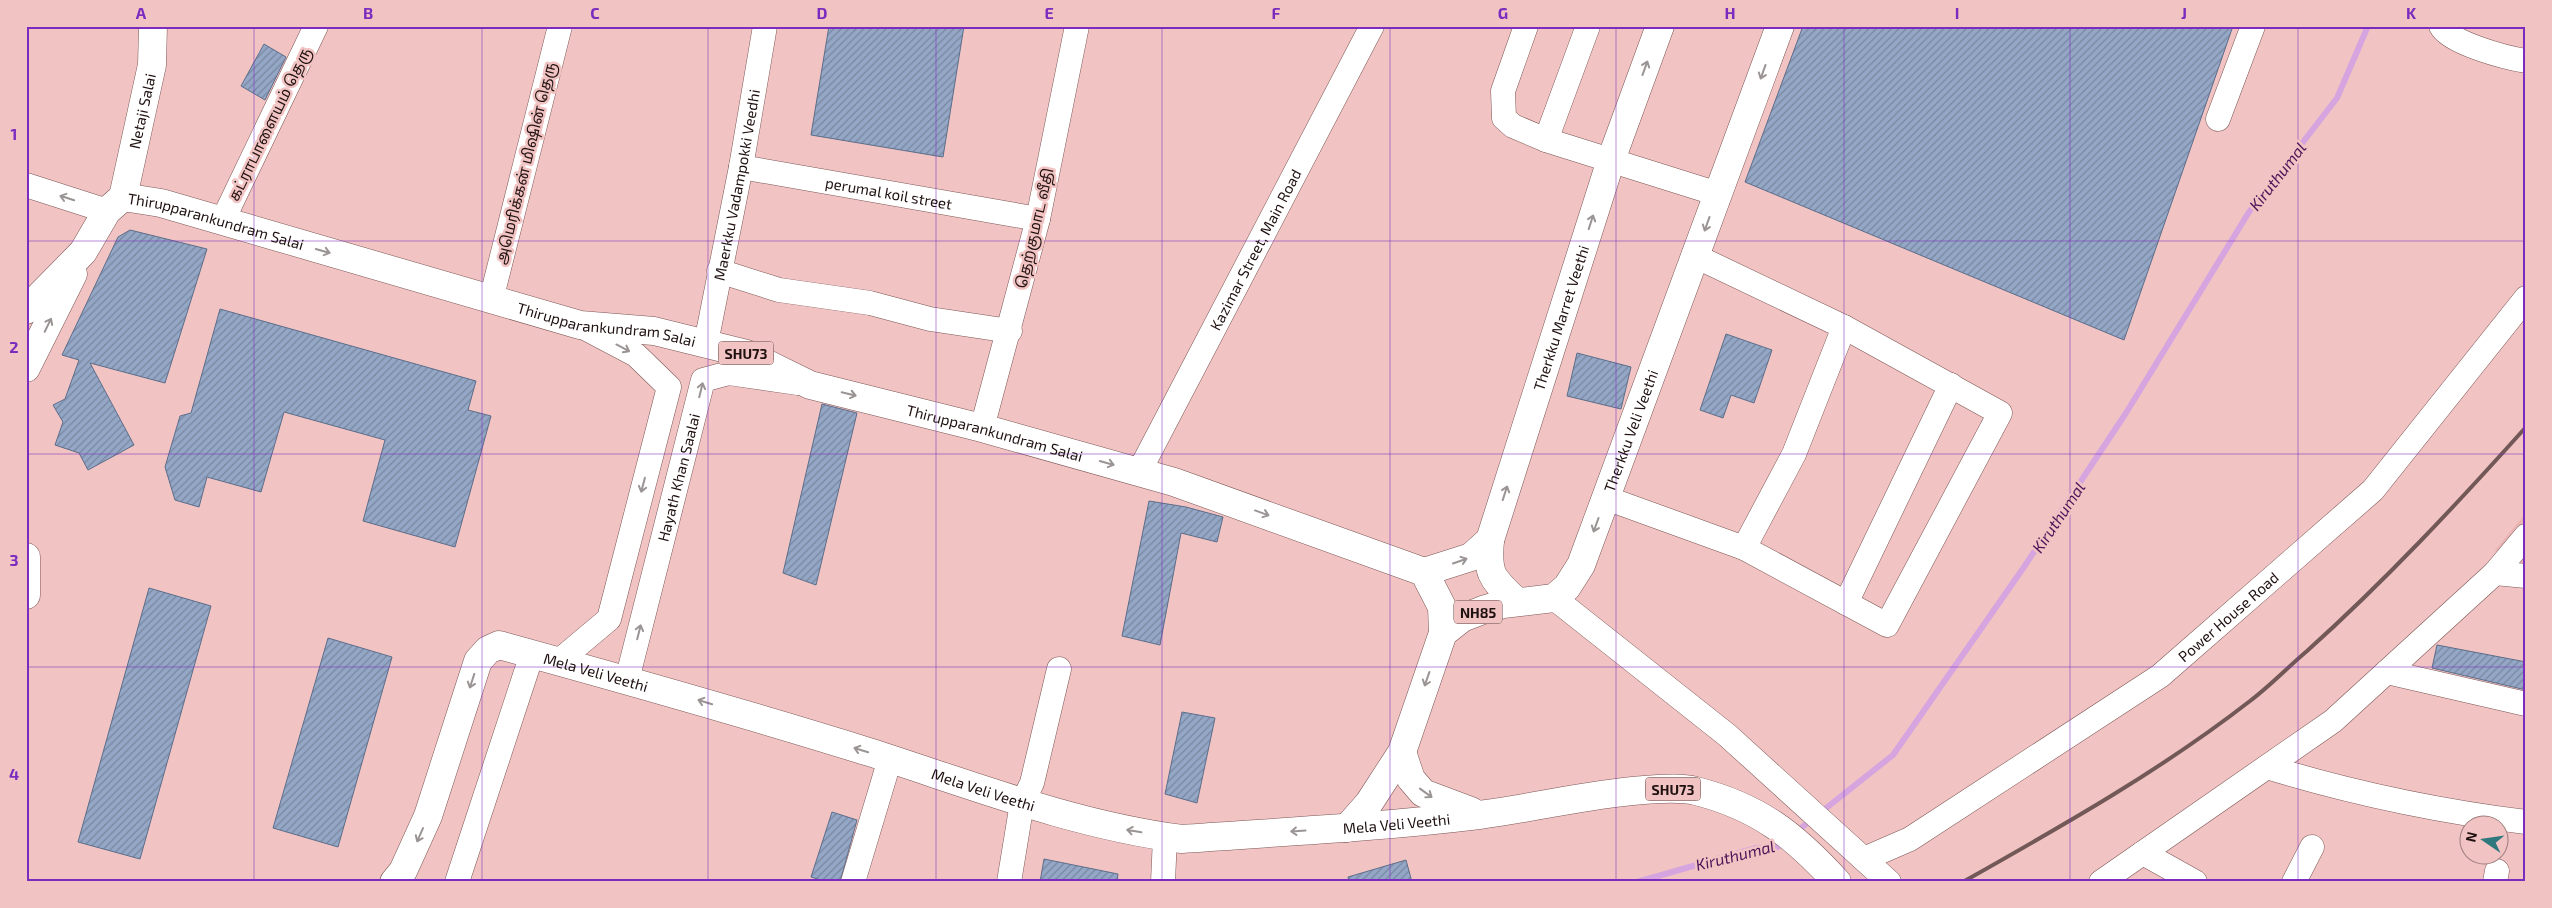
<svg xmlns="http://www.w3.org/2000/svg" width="2552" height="908" font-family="'Exo 2','Noto Sans Tamil',sans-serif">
<defs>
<pattern id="building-hatch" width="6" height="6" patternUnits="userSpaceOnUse" patternTransform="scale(1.25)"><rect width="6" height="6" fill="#94a7c6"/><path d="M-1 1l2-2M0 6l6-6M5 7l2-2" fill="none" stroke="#78879f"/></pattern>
</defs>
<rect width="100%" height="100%" fill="#f1c4c3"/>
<polygon fill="#e9b5b3" points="2526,513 2526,570 2505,562 2495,550"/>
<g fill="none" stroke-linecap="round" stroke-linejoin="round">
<g stroke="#d6a5df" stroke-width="6">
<polyline points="1796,832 1893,755 2024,567 2126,413 2249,212 2337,98 2368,26"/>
<polyline points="1637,882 1756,848 1778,847 1784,842"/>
</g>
</g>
<g fill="url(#building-hatch)" stroke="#5c6d8a">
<polygon points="829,26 964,26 943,157 811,135"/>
<polygon points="1803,26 2233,26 2124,340 1745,182"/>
<polygon points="264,44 286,57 265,100 241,86"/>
<polygon points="130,230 207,249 165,383 90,363 134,445 88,470 79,453 55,445 63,422 53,405 65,399 79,360 62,355 118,237"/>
<polygon points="220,309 476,381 468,410 491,416 455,547 363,521 385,440 284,412 261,492 207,477 199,507 175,500 165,467 180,416 191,413"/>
<polygon points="1726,334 1772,350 1754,403 1731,395 1723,418 1700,410"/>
<polygon points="1577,353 1631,367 1621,409 1567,396"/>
<polygon points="822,404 857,413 816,585 783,573"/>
<polygon points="1149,501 1186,507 1223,517 1217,542 1181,533 1160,645 1122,636"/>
<polygon points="149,588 211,606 140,859 78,842"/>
<polygon points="328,638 392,657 338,847 273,828"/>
<polygon points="2437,645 2526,662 2526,690 2432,668"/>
<polygon points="1182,712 1215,718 1197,803 1165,794"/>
<polygon points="832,812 857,820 840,882 827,882 811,877"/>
<polygon points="1044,859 1118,874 1117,882 1040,882"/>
<polygon points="1406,860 1412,882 1349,882 1348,877"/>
</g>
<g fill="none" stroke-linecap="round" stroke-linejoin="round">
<g stroke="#7c5655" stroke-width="25">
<g id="minor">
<polyline points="1526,26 1503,91 1504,118 1513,126 1546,140 1718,194"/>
<path d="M2441,26C2449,43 2507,58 2526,61"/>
<polyline points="2218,119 2253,26"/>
<polyline points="1546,140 1588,26"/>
<path id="s1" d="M741,167L1038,219"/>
<polyline points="26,185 107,211"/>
<polyline points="222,222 316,26"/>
<polyline points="719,271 779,290 870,303 930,319 1010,331"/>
<polyline points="491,300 560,26"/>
<path id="s2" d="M706,343L741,167L765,26"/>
<polyline points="982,428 1038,219 1077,26"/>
<path id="s3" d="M1139,472L1372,26"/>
<polyline points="1606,498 1744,548 1794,454 1844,327 1695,256"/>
<polyline points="1744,548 1887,625 2000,413 1844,327"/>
<polyline points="2495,573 2526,576"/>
<polyline points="1554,598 1727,735 1889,882"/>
<polyline points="1846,603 1951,385"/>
<polyline points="559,661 609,619 669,387 636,355 581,326"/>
<polyline points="2387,672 2526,704"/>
<path id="s4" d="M627,680L703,380L729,373L798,383"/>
<path d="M2267,767C2352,793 2437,811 2526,822"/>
<polyline points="2143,853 2195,882"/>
<path id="s5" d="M1864,859L1910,839L2160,676L2373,490L2526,298"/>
<polyline points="457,882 532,654"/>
<polyline points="853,882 890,759"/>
<polyline points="1009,882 1022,803 1032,783 1059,669"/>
<polyline points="1163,882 1165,837"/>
<polyline points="2101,882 2333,721 2495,573 2526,536"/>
<polyline points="2294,882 2312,847"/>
<polyline points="2495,882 2497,871"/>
</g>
</g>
<g stroke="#7c5655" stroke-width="29">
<g id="major">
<path id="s6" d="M123,197L152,65L153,26"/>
<path id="s7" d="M26,310L83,252L107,211L123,197L161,203L580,325L654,331L747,354L810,385L982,428L1174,482L1424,572L1442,607L1443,633"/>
<polyline points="26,368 73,274"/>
<path d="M1490,540C1487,576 1492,578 1517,602"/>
<polyline points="26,557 26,595"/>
<path id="s8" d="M1424,572L1471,557L1490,540L1611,160L1660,26"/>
<polyline points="1402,752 1411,779 1423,793 1471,811"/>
<path id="s9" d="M1347,828L1369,803L1402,752L1443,633L1462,618L1483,610L1503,604L1554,598L1567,587L1581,565L1780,26"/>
<path id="s10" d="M394,882L403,871L428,816L478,661L488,650L499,645C623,679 747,714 869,752C972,785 1074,825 1182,839C1281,832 1381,827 1479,815C1534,808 1588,794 1644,790C1661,789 1679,787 1696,791C1759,807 1794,835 1837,882"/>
</g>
</g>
<use href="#minor" stroke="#fff" stroke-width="24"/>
<use href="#major" stroke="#fff" stroke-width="28"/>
<path stroke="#725857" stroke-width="4" d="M1963,882C2062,826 2160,771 2250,701C2270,686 2288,667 2307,651C2385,581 2456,505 2526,427"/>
</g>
<defs><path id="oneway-shaft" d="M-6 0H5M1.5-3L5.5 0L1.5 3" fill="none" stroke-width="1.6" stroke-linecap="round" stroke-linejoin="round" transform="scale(1.25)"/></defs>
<g stroke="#9b9494">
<use href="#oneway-shaft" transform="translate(1645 68) rotate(-70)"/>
<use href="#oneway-shaft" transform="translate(1763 72) rotate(110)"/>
<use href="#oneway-shaft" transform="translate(67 198) rotate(-162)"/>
<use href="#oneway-shaft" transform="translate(1591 222) rotate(-72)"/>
<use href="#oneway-shaft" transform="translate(1707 224) rotate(110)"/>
<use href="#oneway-shaft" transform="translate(323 251) rotate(16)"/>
<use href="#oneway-shaft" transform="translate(48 325) rotate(-64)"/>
<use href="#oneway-shaft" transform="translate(623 348) rotate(28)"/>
<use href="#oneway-shaft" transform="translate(701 390) rotate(-76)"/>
<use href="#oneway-shaft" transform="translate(849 394) rotate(13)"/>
<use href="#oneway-shaft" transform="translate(1107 463) rotate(16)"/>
<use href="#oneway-shaft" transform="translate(643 485) rotate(105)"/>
<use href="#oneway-shaft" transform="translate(1505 493) rotate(-72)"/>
<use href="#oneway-shaft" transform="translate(1262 513) rotate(20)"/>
<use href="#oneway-shaft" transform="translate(1596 525) rotate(110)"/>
<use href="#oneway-shaft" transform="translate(1460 561) rotate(-19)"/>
<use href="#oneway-shaft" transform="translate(639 632) rotate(-76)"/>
<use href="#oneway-shaft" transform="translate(1427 679) rotate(109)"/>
<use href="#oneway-shaft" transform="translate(472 681) rotate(108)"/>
<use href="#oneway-shaft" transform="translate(705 702) rotate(-163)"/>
<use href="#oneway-shaft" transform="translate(861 750) rotate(-163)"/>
<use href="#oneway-shaft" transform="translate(1426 793) rotate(36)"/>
<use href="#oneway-shaft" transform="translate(1134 831) rotate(-170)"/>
<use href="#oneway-shaft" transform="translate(1298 831) rotate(176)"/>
<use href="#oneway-shaft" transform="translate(420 835) rotate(114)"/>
</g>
<path fill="none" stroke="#7b2cbf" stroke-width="1" stroke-opacity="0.55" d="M254,26V882M482,26V882M708,26V882M936,26V882M1162,26V882M1390,26V882M1616,26V882M1844,26V882M2070,26V882M2298,26V882M26,241H2526M26,454H2526M26,667H2526"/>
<g text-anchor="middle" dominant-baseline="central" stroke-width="5" stroke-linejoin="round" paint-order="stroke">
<g fill="#f1c4c3" stroke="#5f4746" stroke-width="1">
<rect x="718.5" y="341.5" width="55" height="23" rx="4"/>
<rect x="1454" y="600.5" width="48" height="23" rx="4"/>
<rect x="1645.5" y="777.5" width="55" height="23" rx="4"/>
</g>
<g font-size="14" font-weight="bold" fill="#201111">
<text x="746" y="353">SHU73</text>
<text x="1478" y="612">NH85</text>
<text x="1673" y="789">SHU73</text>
</g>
<g font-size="15" fill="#201111" stroke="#f1c4c3">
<text stroke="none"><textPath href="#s6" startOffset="88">Netaji Salai</textPath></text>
<text transform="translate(269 124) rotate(-64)">கட்ராபாளையம் தெரு</text>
<text transform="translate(525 163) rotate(-76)">அமெரிக்கன் மிஷின் தெரு</text>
<text stroke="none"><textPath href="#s2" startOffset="161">Maerkku Vadampokki Veedhi</textPath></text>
<text stroke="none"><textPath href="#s1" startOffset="150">perumal koil street</textPath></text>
<text stroke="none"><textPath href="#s7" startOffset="246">Thirupparankundram Salai</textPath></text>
<text transform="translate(1034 228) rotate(-77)">தெற்குமாட வீதி</text>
<text stroke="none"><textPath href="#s3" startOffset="251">Kazimar Street, Main Road</textPath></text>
<text stroke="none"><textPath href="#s8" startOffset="308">Therkku Marret Veethi</textPath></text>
<text stroke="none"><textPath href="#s7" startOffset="651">Thirupparankundram Salai</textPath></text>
<text stroke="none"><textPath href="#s9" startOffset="525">Therkku Veli Veethi</textPath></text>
<text stroke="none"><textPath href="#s7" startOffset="1056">Thirupparankundram Salai</textPath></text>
<text stroke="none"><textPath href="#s4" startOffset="209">Hayath Khan Saalai</textPath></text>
<text stroke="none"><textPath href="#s5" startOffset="439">Power House Road</textPath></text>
<text stroke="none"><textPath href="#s10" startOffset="365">Mela Veli Veethi</textPath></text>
<text stroke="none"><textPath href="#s10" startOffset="770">Mela Veli Veethi</textPath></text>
<text stroke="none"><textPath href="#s10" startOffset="1190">Mela Veli Veethi</textPath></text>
</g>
<g font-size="16" font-style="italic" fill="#4e1459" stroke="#f1c4c3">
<text transform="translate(2277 176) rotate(-52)">Kiruthumal</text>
<text transform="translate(2058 517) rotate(-56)">Kiruthumal</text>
<text transform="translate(1735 855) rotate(-14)">Kiruthumal</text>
</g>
</g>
<rect width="2552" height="908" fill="none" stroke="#f1c4c3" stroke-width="55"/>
<g transform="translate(2484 840) rotate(283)"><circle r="24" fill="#f1c4c3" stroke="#9d7c7c"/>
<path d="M0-4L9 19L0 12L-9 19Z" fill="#2f787d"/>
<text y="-8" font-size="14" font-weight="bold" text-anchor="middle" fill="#201111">N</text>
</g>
<rect x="28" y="28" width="2496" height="852" fill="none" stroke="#7b2cbf" stroke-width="2"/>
<g font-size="16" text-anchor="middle" font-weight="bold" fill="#7b2cbf">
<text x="141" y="19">A</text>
<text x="368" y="19">B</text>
<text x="595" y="19">C</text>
<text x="822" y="19">D</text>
<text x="1049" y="19">E</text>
<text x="1276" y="19">F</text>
<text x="1503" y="19">G</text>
<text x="1730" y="19">H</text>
<text x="1957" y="19">I</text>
<text x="2184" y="19">J</text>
<text x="2411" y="19">K</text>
<text x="14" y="140">1</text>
<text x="14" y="353">2</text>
<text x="14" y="566">3</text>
<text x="14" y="780">4</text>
</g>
</svg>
